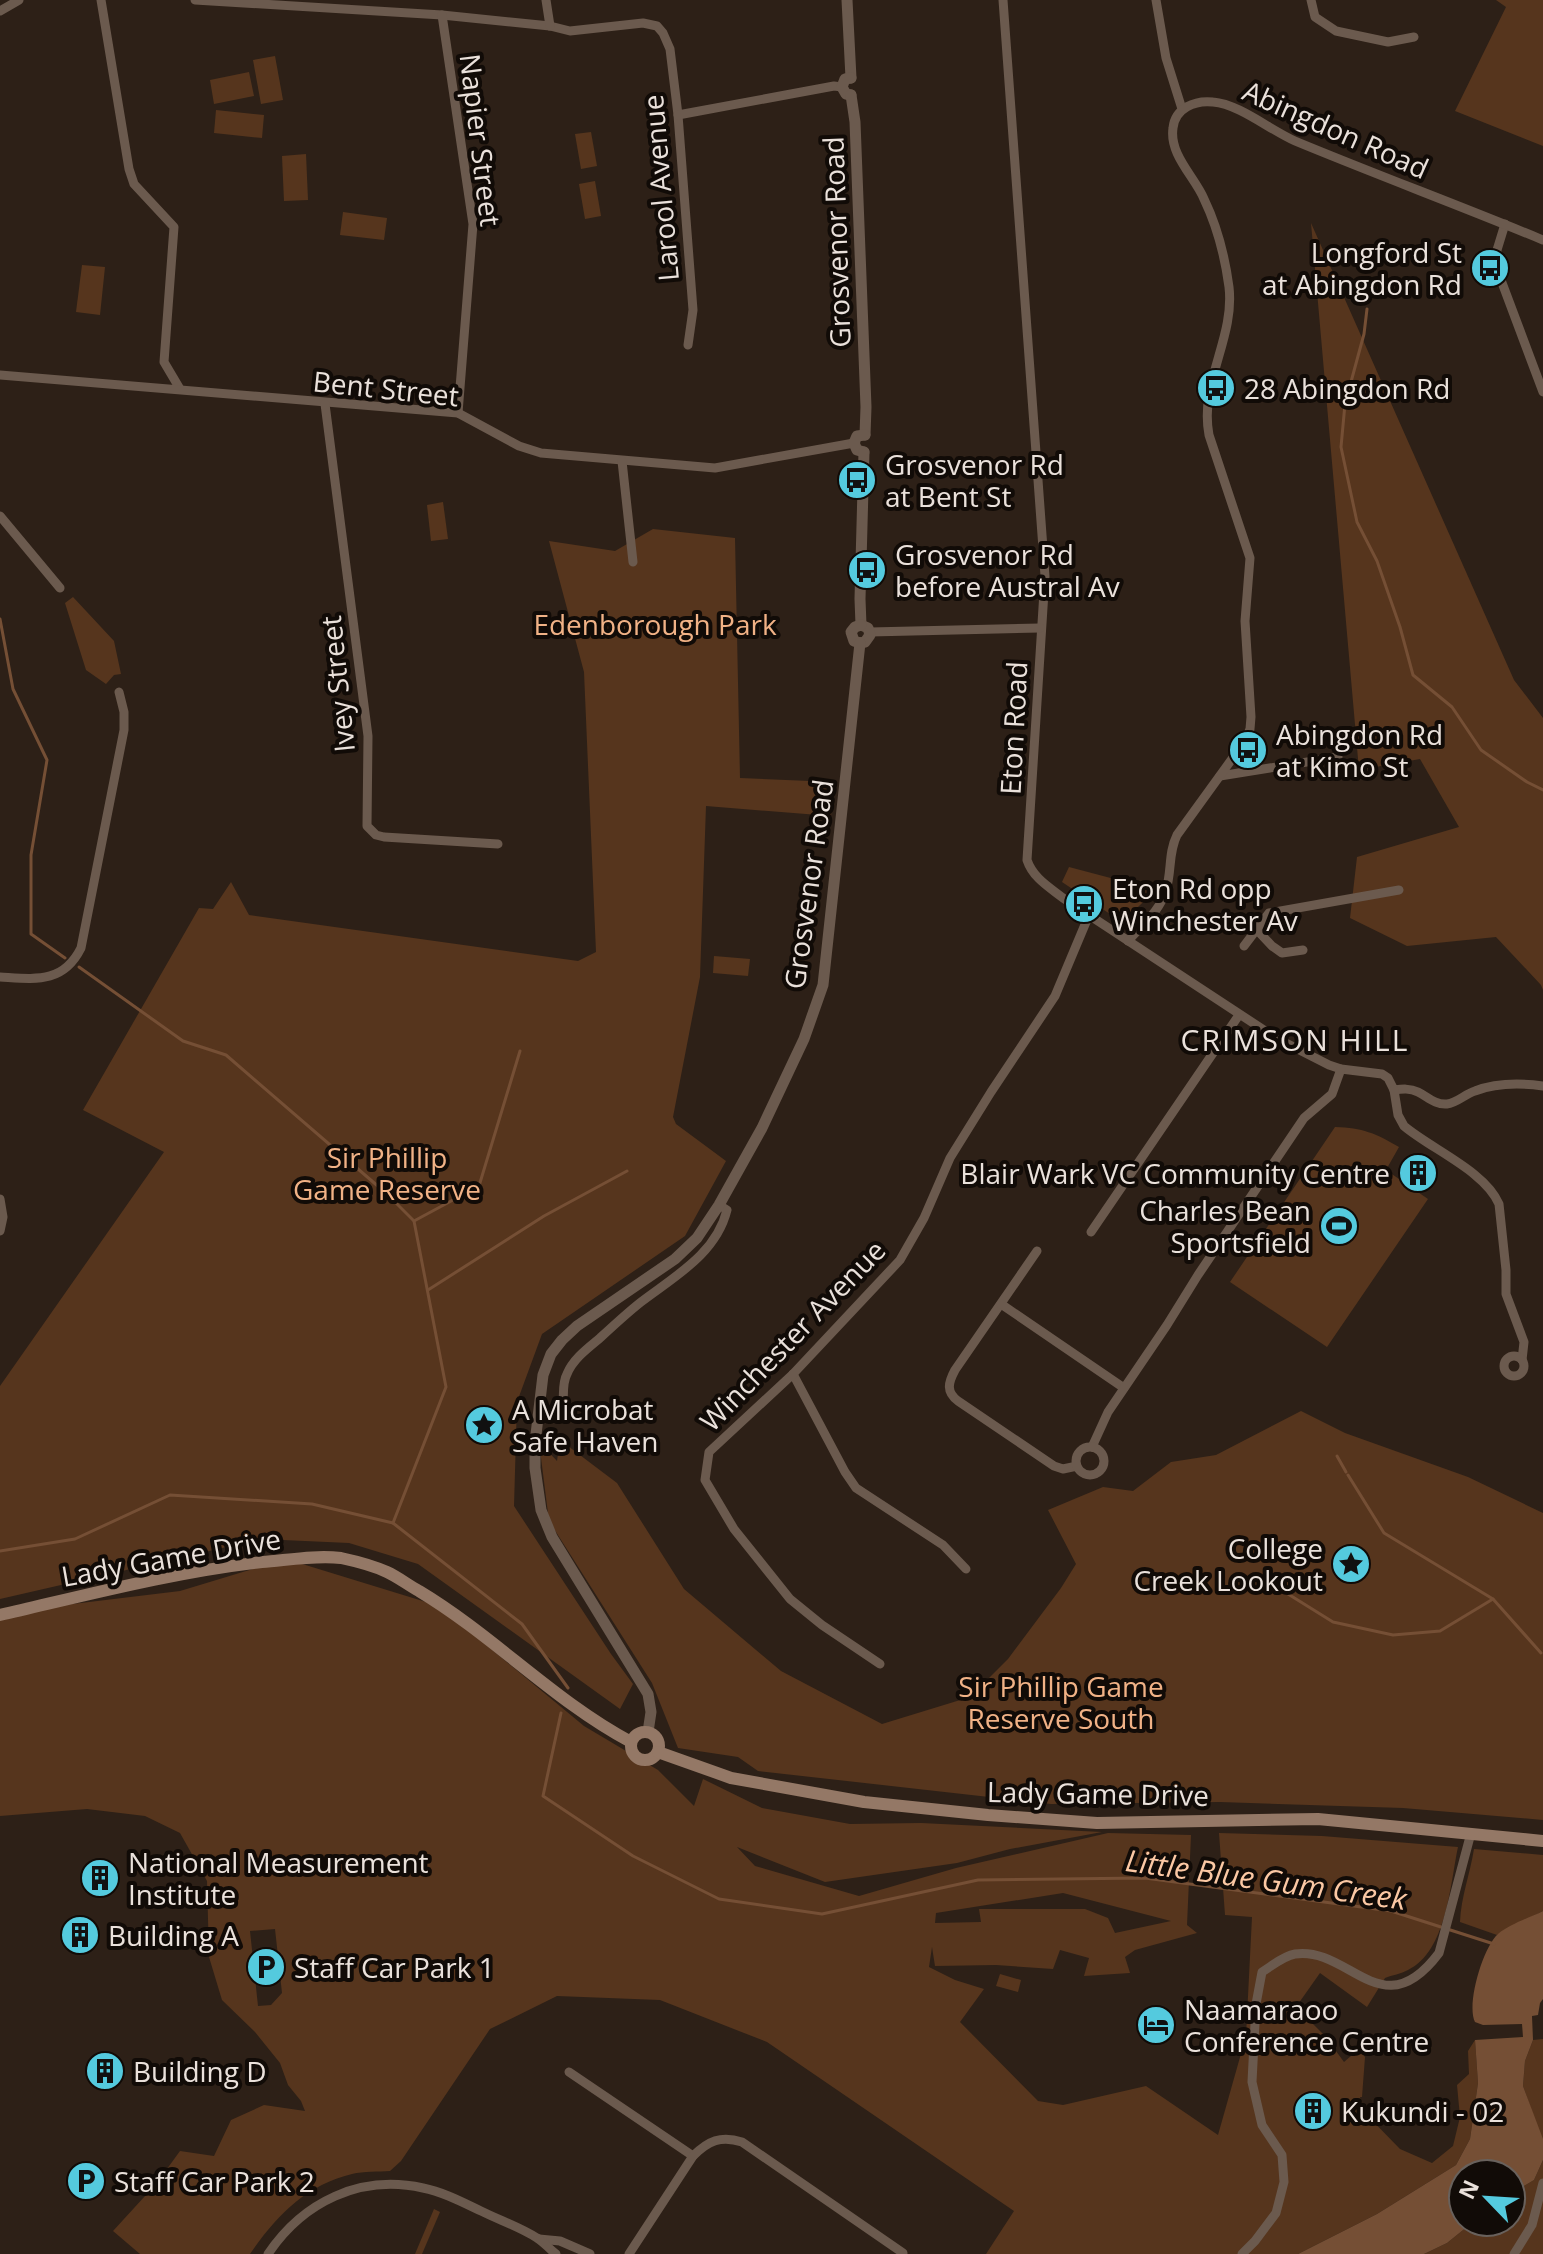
<svg xmlns="http://www.w3.org/2000/svg" width="1543" height="2254" font-family="'Open Sans',sans-serif">
<rect width="100%" height="100%" fill="#2d2017"/>
<g fill="#56351d" fill-rule="evenodd">
<polygon points="1496,0 1543,0 1543,146 1455,111 1506,7"/>
<polygon points="275,56 283,100 261,104 253,60"/>
<polygon points="249,72 254,96 214,104 210,80"/>
<polygon points="216,110 264,115 262,138 214,133"/>
<polygon points="591,132 597,166 581,169 575,134"/>
<polygon points="306,154 308,200 284,201 282,156"/>
<polygon points="595,181 601,216 585,219 579,184"/>
<polygon points="343,212 387,218 384,240 340,235"/>
<polygon points="1311,223 1514,680 1543,718 1543,990 1541,985 1496,937 1407,946 1350,918 1357,857 1459,827 1420,759 1359,770"/>
<polygon points="82,265 105,267 100,315 76,312"/>
<polygon points="443,502 448,539 431,541 427,505"/>
<polygon points="653,529 735,538 740,778 834,782 831,816 706,806 700,977 673,1117 676,1124 726,1161 685,1236 542,1334 517,1402 514,1506 611,1654 633,1684 620,1709 418,1564 349,1543 261,1539 0,1599 0,1386 164,1152 83,1110 199,908 213,909 231,882 249,915 578,961 596,952 584,672 549,541 615,551"/>
<polygon points="73,597 114,641 121,674 114,675 106,684 86,670 65,603"/>
<polygon points="1069,867 1156,890 1122,922 1062,882"/>
<polygon points="714,956 750,959 748,976 713,973"/>
<path d="M1335,1127C1363,1128 1375,1133 1399,1147L1386,1170L1428,1199L1327,1347L1230,1282Z"/>
<polygon points="1301,1411 1345,1433 1468,1477 1543,1513 1543,1820 1403,1808 1220,1802 1051,1804 758,1771 738,1757 678,1748 652,1683 549,1521 539,1442 557,1461 560,1440 617,1483 684,1589 781,1671 882,1724 970,1697 1008,1659 1061,1588 1076,1564 1048,1510 1103,1487 1133,1491 1171,1462 1216,1455"/>
<path d="M286,1559L439,1606L584,1726L658,1770L694,1806L703,1779L762,1808L850,1824L921,1823L1102,1832L1010,1849L957,1863L825,1882L737,1847L755,1866L859,1896L956,1868L1108,1833L1191,1835L1187,1925L1197,1933L1135,1950L1125,1957L1130,1973L1084,1976L1089,1958L1060,1950L1053,1969L996,1965L935,1966L932,1947L929,1967L955,1980L984,1989L960,2022L1038,2101L1063,2105L1146,2086L1218,2135L1246,2036L1252,1917L1225,1915L1219,1833L1322,1836L1458,1847C1450,1884 1447,1951 1408,1970C1401,1974 1392,1975 1385,1978L1367,2007L1320,1973L1296,2007L1325,2036L1344,2062L1359,2049L1365,2057L1362,2097H1360L1364,2112L1400,2149L1432,2163L1453,2146L1460,2117L1457,2085L1469,2074L1468,2051L1475,2040L1478,2083L1470,2139L1456,2165L1377,2214L1298,2254H986L1014,2211L767,2042L660,2000L557,1996L490,2029L401,2161L390,2171C378,2172 364,2171 352,2174C306,2185 276,2216 250,2254H140L113,2231L156,2184L180,2151L214,2156L231,2120L264,2105L305,2111L301,2101L288,2085L280,2063L255,2032L222,2000L209,1957L207,1881L180,1833L145,1816L87,1809L0,1816V1620L56,1606L180,1591ZM1063,1893L1171,1921L1115,1933L1108,1918L1085,1909H979L981,1922L935,1923L936,1913ZM275,1929L282,1993L271,2005L258,2006L250,1931Z"/>
<path d="M1474,1849L1543,1855V1911L1497,1935L1460,1922C1461,1897 1470,1874 1474,1849Z"/>
<polygon points="1000,1974 1021,1980 1018,1992 996,1986"/>
<polygon points="1543,2039 1543,2143 1523,2086 1525,2061 1533,2040"/>
<polygon points="1543,2160 1543,2254 1424,2254 1447,2243 1473,2222 1511,2222 1511,2194 1534,2180"/>
<polygon points="434,2209 440,2212 422,2254 415,2254"/>
</g>
<path fill="#754f35" d="M1543,1911V1999L1540,2003L1538,2015L1532,2016L1533,2040L1525,2061L1523,2086L1543,2139V2160L1534,2180L1511,2194V2174H1463V2222H1473L1447,2243L1424,2254H1298L1377,2214L1456,2165L1470,2139L1478,2083L1475,2040L1523,2037L1522,2024L1483,2025L1475,2022C1466,2005 1483,1947 1498,1934C1510,1924 1529,1918 1543,1911Z"/>
<g fill="none" stroke-linecap="round" stroke-linejoin="round">
<g stroke="#754f35" stroke-width="3">
<polyline points="1367,309 1364,334 1345,404 1341,447 1357,522 1377,561 1400,627 1413,675 1452,707 1481,750 1527,782 1543,790"/>
<polyline points="0,619 13,689 47,760 31,855 31,934 65,958"/>
<polyline points="79,967 183,1041 226,1055 387,1194 414,1221"/>
<polyline points="428,1290 544,1216 627,1171"/>
<polyline points="1337,1456 1346,1472"/>
<polyline points="1348,1475 1384,1533 1493,1599 1541,1653"/>
<polyline points="393,1523 446,1387 414,1221 479,1186 520,1051"/>
<polyline points="0,1551 75,1539 170,1495 312,1504 393,1523 522,1624 568,1688"/>
<polyline points="1288,1594 1333,1622 1393,1635 1440,1631 1493,1599"/>
<polyline points="561,1713 543,1796 633,1856 719,1899 822,1914 978,1880 1145,1878 1391,1911 1494,1944"/>
</g>
<g stroke="#6b5a4e" stroke-width="9">
<polyline points="101,0 129,169 134,184 174,227 164,362 180,389"/>
<polyline points="195,0 442,15 550,26 570,31 643,23 657,26 663,33 670,49 678,115 693,310 688,345"/>
<polyline points="546,0 550,26"/>
<path d="M1003,0L1045,576L1027,860C1033,878 1049,887 1063,898L1276,1038L1329,1065L1341,1069L1382,1074L1388,1078L1394,1090C1402,1089 1410,1088 1418,1092C1428,1097 1435,1105 1447,1104C1457,1103 1465,1094 1475,1091C1496,1083 1521,1083 1543,1086"/>
<polyline points="1156,0 1166,58 1182,109"/>
<polyline points="1311,0 1315,17 1336,31 1388,42 1414,37"/>
<polyline points="0,11 19,0"/>
<polyline points="442,15 473,224 458,413"/>
<polyline points="678,115 834,86 842,87"/>
<polyline points="1505,224 1497,250 1498,272 1543,392"/>
<polyline points="0,375 458,413 519,446 541,453 715,468 854,443"/>
<polyline points="325,404 368,736 367,826 376,835 384,837 498,844"/>
<polyline points="622,461 633,562"/>
<polyline points="0,516 60,588"/>
<polyline points="870,632 1040,628"/>
<polyline points="1220,776 1338,757"/>
<polyline points="1257,930 1272,946 1282,953 1303,950"/>
<path d="M1128,941C1141,926 1161,910 1166,890C1172,871 1168,853 1177,835L1245,741L1250,729L1251,717L1245,621L1250,558L1209,435C1199,383 1235,338 1229,287C1225,257 1217,226 1204,199C1195,177 1169,155 1173,128C1175,108 1195,100 1213,102C1239,104 1270,130 1295,141C1377,175 1461,206 1543,240"/>
<polyline points="1244,946 1269,913 1399,890"/>
<path d="M0,977C35,979 63,984 81,948L124,730V712L119,692"/>
<path d="M1394,1090L1398,1115L1404,1126C1431,1149 1485,1171 1499,1204L1506,1270V1294L1524,1342L1522,1360"/>
<polyline points="0,1199 3,1217 0,1231"/>
<polyline points="1091,1232 1239,1015"/>
<path d="M1037,1251L955,1370C948,1383 946,1392 958,1401L1054,1466L1063,1469L1077,1466"/>
<polyline points="1001,1304 1124,1388"/>
<circle cx="1514" cy="1366" r="10"/>
<polyline points="793,1374 845,1472 856,1488 943,1545 966,1569"/>
<path d="M563,1404C564,1394 562,1383 567,1374C573,1359 588,1348 600,1338C613,1326 627,1313 641,1302C675,1276 716,1254 727,1210L719,1205"/>
<polyline points="1092,1447 1108,1412 1167,1325 1198,1275 1304,1118 1332,1094 1341,1069"/>
<circle cx="1090" cy="1461" r="14"/>
<polyline points="880,1664 822,1625 790,1599 734,1529 705,1480 709,1452 793,1374 900,1260 924,1218 950,1158 991,1092 1055,996 1089,915"/>
<polyline points="569,2072 693,2156"/>
<polyline points="539,2239 560,2241 590,2254"/>
<path d="M268,2254C303,2202 360,2174 423,2188C443,2192 462,2202 481,2211C499,2220 520,2227 537,2238C544,2242 549,2249 556,2254"/>
<path d="M629,2254L693,2156C708,2141 721,2135 742,2142L903,2253"/>
<path d="M1242,2254L1255,2241L1276,2213L1284,2182L1282,2155L1262,2125L1252,2082L1256,2004L1262,1972C1272,1966 1283,1956 1295,1954C1350,1946 1382,2029 1439,1953L1471,1833"/>
<polyline points="1514,2254 1532,2225 1543,2183"/>
</g>
<g stroke="#6b5a4e" stroke-width="11">
<polyline points="847,0 851,78"/>
<polyline points="851,78 845,79 842,87 846,94 851,95"/>
<polyline points="851,95 855,122 866,407 865,435"/>
<polyline points="864,452 857,450 854,443 857,436 865,435"/>
<polyline points="861,625 860,599 864,452"/>
<polyline points="860,643 865,642 870,635 868,628 861,625"/>
<polyline points="860,643 854,641 851,632 855,627 861,625"/>
<polyline points="648,1732 651,1712 648,1694 552,1537 541,1510 535,1468 535,1443 543,1375 551,1354 562,1340 577,1326 675,1259 697,1238 719,1205 762,1128 804,1039 823,985 860,643"/>
</g>
<g stroke="#947866" stroke-width="12">
<path d="M0,1615C87,1595 174,1572 262,1562C288,1560 315,1555 341,1558C355,1561 374,1566 387,1572C398,1577 408,1585 419,1591C494,1636 554,1701 631,1742"/>
<circle cx="645" cy="1746" r="14"/>
<polyline points="658,1752 731,1778 864,1802 988,1815 1097,1823 1318,1819 1543,1841"/>
</g>
</g>
<defs>
<g id="bus-disc" transform="scale(2)"><circle r="9.5" fill="#54cade" stroke="#110b07"/><path d="M-5-6H5V4H4V6H2V4H-2V6H-4V4H-5ZM-3.5-4V0h7V-4ZM-3.5 1.2v1.5H-2V1.2ZM2 1.2v1.5H3.5V1.2Z" fill="#111"/></g>
<g id="building-disc" transform="scale(2)"><circle r="9.5" fill="#54cade" stroke="#110b07"/><path d="M-4-6H4V6H1V3H-1V6H-4ZM-2.5-4.3h1.7v1.8h-1.7ZM.8-4.3h1.7v1.8H.8ZM-2.5-1h1.7V.8h-1.7ZM.8-1h1.7V.8H.8Z" fill="#111"/></g>
<g id="stadium-disc" transform="scale(2)"><circle r="9.5" fill="#54cade" stroke="#110b07"/><path d="M0-5a6.5 5 0 1 0 0 10a6.5 5 0 1 0 0-10ZM-3.5-1.8h7v3.6h-7Z" fill="#111"/></g>
<g id="sight-disc" transform="scale(2)"><circle r="9.5" fill="#54cade" stroke="#110b07"/><path d="M0-6L1.8-2.2L6-1.7L2.9 1.2L3.7 5.4L0 3.3L-3.7 5.4L-2.9 1.2L-6-1.7L-1.8-2.2Z" fill="#111"/></g>
<g id="parking-disc" transform="scale(2)"><circle r="9.5" fill="#54cade" stroke="#110b07"/><path d="M-3.5-5.5H1a3.5 3.5 0 0 1 0 7H-1V5.5H-3.5ZM-1-3.4V-.6H.8a1.4 1.4 0 0 0 0-2.8Z" fill="#111"/></g>
<g id="hotel-disc" transform="scale(2)"><circle r="9.5" fill="#54cade" stroke="#110b07"/><path d="M-6-4.5h1.5V1H6V5H4.5V3h-9V5H-6ZM-4 0a1.8 1.8 0 1 1 3.6 0ZM.5 0V-2.5h3Q6-2.5 6 0Z" fill="#111"/></g>
</defs>
<g fill-rule="evenodd">
<use href="#bus-disc" x="1490" y="268"/>
<use href="#bus-disc" x="1216" y="388"/>
<use href="#bus-disc" x="857" y="480"/>
<use href="#bus-disc" x="867" y="570"/>
<use href="#bus-disc" x="1248" y="750"/>
<use href="#bus-disc" x="1084" y="904"/>
<use href="#building-disc" x="1418" y="1173"/>
<use href="#stadium-disc" x="1339" y="1226"/>
<use href="#sight-disc" x="484" y="1425"/>
<use href="#sight-disc" x="1351" y="1564"/>
<use href="#building-disc" x="100" y="1878"/>
<use href="#building-disc" x="80" y="1935"/>
<use href="#parking-disc" x="266" y="1967"/>
<use href="#hotel-disc" x="1156" y="2025"/>
<use href="#building-disc" x="105" y="2071"/>
<use href="#building-disc" x="1313" y="2111"/>
<use href="#parking-disc" x="86" y="2181"/>
</g>
<g text-anchor="middle" dominant-baseline="central" stroke-width="8" stroke-linejoin="round" paint-order="stroke">
<g font-size="28" fill="#eae1db" stroke="#110b07">
<text transform="translate(1336 129) rotate(24)">Abingdon Road</text>
<text transform="translate(481 140) rotate(83)">Napier Street</text>
<text transform="translate(660 188) rotate(-95)">Larool Avenue</text>
<text transform="translate(836 242) rotate(-92)">Grosvenor Road</text>
<text transform="translate(386 388) rotate(6)">Bent Street</text>
<text transform="translate(337 684) rotate(-96)">Ivey Street</text>
<text transform="translate(1013 728) rotate(-87)">Eton Road</text>
<text transform="translate(808 884) rotate(-82)">Grosvenor Road</text>
<text transform="translate(792 1335) rotate(-46)">Winchester Avenue</text>
<text transform="translate(171 1557) rotate(-10)">Lady Game Drive</text>
<text transform="translate(1098 1793) rotate(1)">Lady Game Drive</text>
</g>
<g font-size="28" fill="#eae1db" stroke="#110b07" text-anchor="start">
<text x="1462" y="252" text-anchor="end">Longford St<tspan x="1462" dy="32">at Abingdon Rd</tspan></text>
<text x="1244" y="388">28 Abingdon Rd</text>
<text x="885" y="464">Grosvenor Rd<tspan x="885" dy="32">at Bent St</tspan></text>
<text x="895" y="554">Grosvenor Rd<tspan x="895" dy="32">before Austral Av</tspan></text>
<text x="1276" y="734">Abingdon Rd<tspan x="1276" dy="32">at Kimo St</tspan></text>
<text x="1112" y="888">Eton Rd opp<tspan x="1112" dy="32">Winchester Av</tspan></text>
<text x="1390" y="1173" text-anchor="end">Blair Wark VC Community Centre</text>
<text x="1311" y="1210" text-anchor="end">Charles Bean<tspan x="1311" dy="32">Sportsfield</tspan></text>
<text x="512" y="1409">A Microbat<tspan x="512" dy="32">Safe Haven</tspan></text>
<text x="1323" y="1548" text-anchor="end">College<tspan x="1323" dy="32">Creek Lookout</tspan></text>
<text x="128" y="1862">National Measurement<tspan x="128" dy="32">Institute</tspan></text>
<text x="108" y="1935">Building A</text>
<text x="294" y="1967">Staff Car Park 1</text>
<text x="1184" y="2009">Naamaraoo<tspan x="1184" dy="32">Conference Centre</tspan></text>
<text x="133" y="2071">Building D</text>
<text x="1341" y="2111">Kukundi - 02</text>
<text x="114" y="2181">Staff Car Park 2</text>
</g>
<g font-size="28" fill="#f1b286" stroke="#110b07">
<text x="655" y="624">Edenborough Park</text>
<text x="387" y="1157">Sir Phillip<tspan x="387" dy="32">Game Reserve</tspan></text>
<text x="1061" y="1686">Sir Phillip Game<tspan x="1061" dy="32">Reserve South</tspan></text>
</g>
<g font-size="30" letter-spacing="2" fill="#eae1db" stroke="#110b07">
<text x="1295" y="1039">CRIMSON HILL</text>
</g>
<g font-size="30" font-style="italic" fill="#fbc8a4" stroke="#110b07">
<text transform="translate(1266 1879) rotate(8)">Little Blue Gum Creek</text>
</g>
</g>
<g transform="translate(1487 2198) rotate(295)"><circle r="38" fill="#110b07" stroke="#68615c" stroke-width="2"/>
<path d="M0-6L14 30L0 20L-14 30Z" fill="#54cade"/>
<text y="-12" font-size="22" font-weight="bold" text-anchor="middle" fill="#eae1db">N</text>
</g>
</svg>
